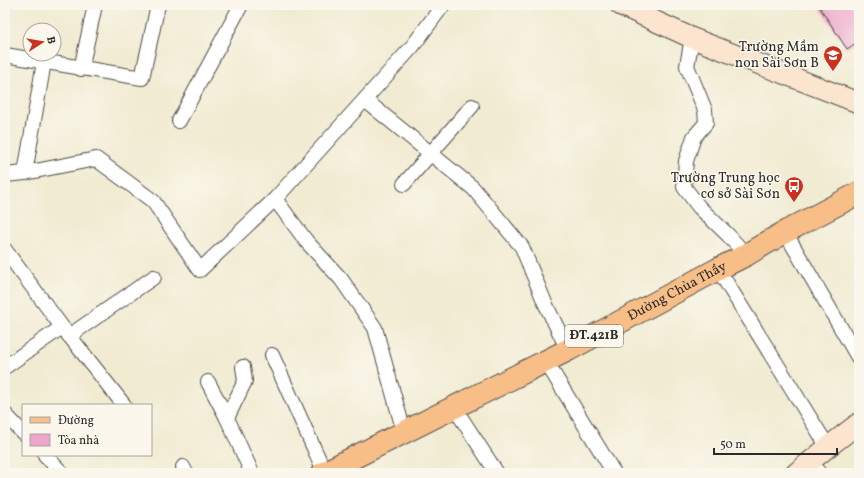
<svg xmlns="http://www.w3.org/2000/svg" width="864" height="478" font-family="Vollkorn,serif">
<rect width="100%" height="100%" fill="#fbf7ec"/>
<filter id="ink" filterUnits="userSpaceOnUse"><feTurbulence type="fractalNoise" baseFrequency=".025" numOctaves="2"/><feDisplacementMap in="SourceGraphic" scale="8" xChannelSelector="R" yChannelSelector="G"/><feConvolveMatrix kernelMatrix="1 2 1 2 8 2 1 2 1" color-interpolation-filters="sRGB"/></filter>
<filter id="wash" filterUnits="userSpaceOnUse"><feTurbulence type="fractalNoise" baseFrequency=".012" numOctaves="4" result="noise"/><feDisplacementMap in="SourceGraphic" scale="16" xChannelSelector="R" yChannelSelector="G"/><feGaussianBlur stdDeviation="0.9" result="paint"/><feColorMatrix in="noise" values="0 0 0 0 0 0 0 0 0 0 0 0 0 0 0 0 0 1.4 0 .05"/><feComposite in="paint" operator="in"/></filter>
<g filter="url(#wash)">
<rect width="100%" height="100%" fill="#f1ebd2"/>
<g id="blocks">
<polygon fill="#eda5ca" points="818,5 859,5 859,41 847,49"/>
</g>
</g>
<g filter="url(#ink)">
<use href="#blocks" fill-opacity="0" stroke="#494844" stroke-width="1"/>
<g fill="none" stroke-linecap="round" stroke-linejoin="round">
<g stroke="#494844" stroke-width="16">
<g id="street">
<polyline points="692,38 687,66 705,110 706,123 694,137 686,161 684,187 699,207 728,235 746,255"/>
<polyline points="5,55 142,78 158,5"/>
<polyline points="81,69 95,5"/>
<polyline points="365,100 473,188 522,247 545,303 568,350"/>
<polyline points="179,121 241,5"/>
<polyline points="25,173 44,62"/>
<polyline points="5,175 25,173 96,159 153,201 200,270 275,199 412,47 443,5"/>
<polyline points="404,184 472,106"/>
<polyline points="275,199 307,242 341,279 375,328 404,432"/>
<polyline points="785,232 859,359"/>
<polyline points="5,250 62,327 5,367"/>
<polyline points="718,269 828,447"/>
<polyline points="64,329 124,405"/>
<polyline points="69,336 154,277"/>
<polyline points="272,355 325,473"/>
<polyline points="545,360 614,473"/>
<polyline points="243,367 245,381 227,418 252,473"/>
<polyline points="208,382 227,418"/>
<polyline points="454,407 497,473"/>
<polyline points="5,414 23,433"/>
<polyline points="45,455 62,473"/>
<polyline points="810,462 819,473"/>
<polyline points="183,467 186,473"/>
</g>
</g>
<g stroke="#494844" stroke-width="22">
<g id="secondary">
<polyline points="620,5 692,38 859,103"/>
<polyline points="796,473 828,447 859,423"/>
</g>
</g>
<g stroke="#494844" stroke-width="24">
<g id="primary">
<path id="s1" d="M323,473L568,350L718,269L746,255L785,232L859,193"/>
</g>
</g>
<use href="#street" stroke="#fff" stroke-width="14"/>
<use href="#secondary" stroke="#fce5cf" stroke-width="20"/>
<use href="#primary" stroke="#f7be88" stroke-width="22"/>
</g>
</g>
<defs>
<g id="school-pin" transform="scale(1)"><path d="M0 17L-7.5 6A9.5 9.5 0 1 1 7.5 6Z" fill="#c8321e" stroke="#fbf7ec"/><path d="M0-5L7-2L0 1L-7-2ZM-4 1L0 2.5L4 1V4Q0 6-4 4Z" fill="#fff"/></g>
<g id="bus-pin" transform="scale(1)"><path d="M0 17L-7.5 6A9.5 9.5 0 1 1 7.5 6Z" fill="#c8321e" stroke="#fbf7ec"/><path d="M-5-6H5V4H4V6H2V4H-2V6H-4V4H-5ZM-3.5-4V0h7V-4ZM-3.5 1.2v1.5H-2V1.2ZM2 1.2v1.5H3.5V1.2Z" fill="#fff"/></g>
</defs>
<g fill-rule="evenodd">
<use href="#school-pin" x="833" y="55"/>
<use href="#bus-pin" x="794" y="186"/>
</g>
<g text-anchor="middle" dominant-baseline="central" stroke-width="3" stroke-linejoin="round" paint-order="stroke">
<rect fill="#fbf7ec" stroke="#696865" stroke-width="1" x="565" y="325" width="58" height="22" rx="3"/>
<g font-size="13" font-weight="bold" fill="#2b2b2b">
<text x="594" y="336">ĐT.421B</text>
</g>
<g font-size="14" fill="#2b2b2b" stroke="#fbf7ec" text-anchor="end">
<text x="819" y="47">Trường Mầm<tspan x="819" dy="16">non Sài Sơn B</tspan></text>
<text x="780" y="178">Trường Trung học<tspan x="780" dy="16">cơ sở Sài Sơn</tspan></text>
</g>
<g font-size="14" fill="#2b2b2b" stroke="#fbf7ec">
<text stroke="none"><textPath href="#s1" startOffset="398">Đường Chùa Thầy</textPath></text>
</g>
</g>
<rect width="864" height="478" fill="none" stroke="#fbf7ec" stroke-width="20"/>
<rect x="22" y="404" width="130" height="52" fill="#fbf7ec" stroke="#a8a59f"/>
<rect x="30" y="417" width="20" height="6" fill="#f7be88" stroke="#a8a59f"/>
<text x="58" y="424" font-size="12" fill="#2b2b2b">Đường</text>
<rect x="30" y="434" width="20" height="12" fill="#eda5ca" stroke="#a8a59f"/>
<text x="58" y="444" font-size="12" fill="#2b2b2b">Tòa nhà</text>
<g transform="translate(42 42) rotate(78)"><circle r="19" fill="#fbf7ec" stroke="#a8a59f"/>
<path d="M0-3L7 15L0 10L-7 15Z" fill="#c8321e"/>
<text y="-6" font-size="11" font-weight="bold" text-anchor="middle" fill="#2b2b2b">B</text>
</g>
<path d="M714 448v6h123v-6" fill="none" stroke="#2b2b2b" stroke-width="2"/>
<text x="720" y="448" font-size="12" fill="#2b2b2b" stroke="#fbf7ec" stroke-width="3" paint-order="stroke">50 m</text>
</svg>
